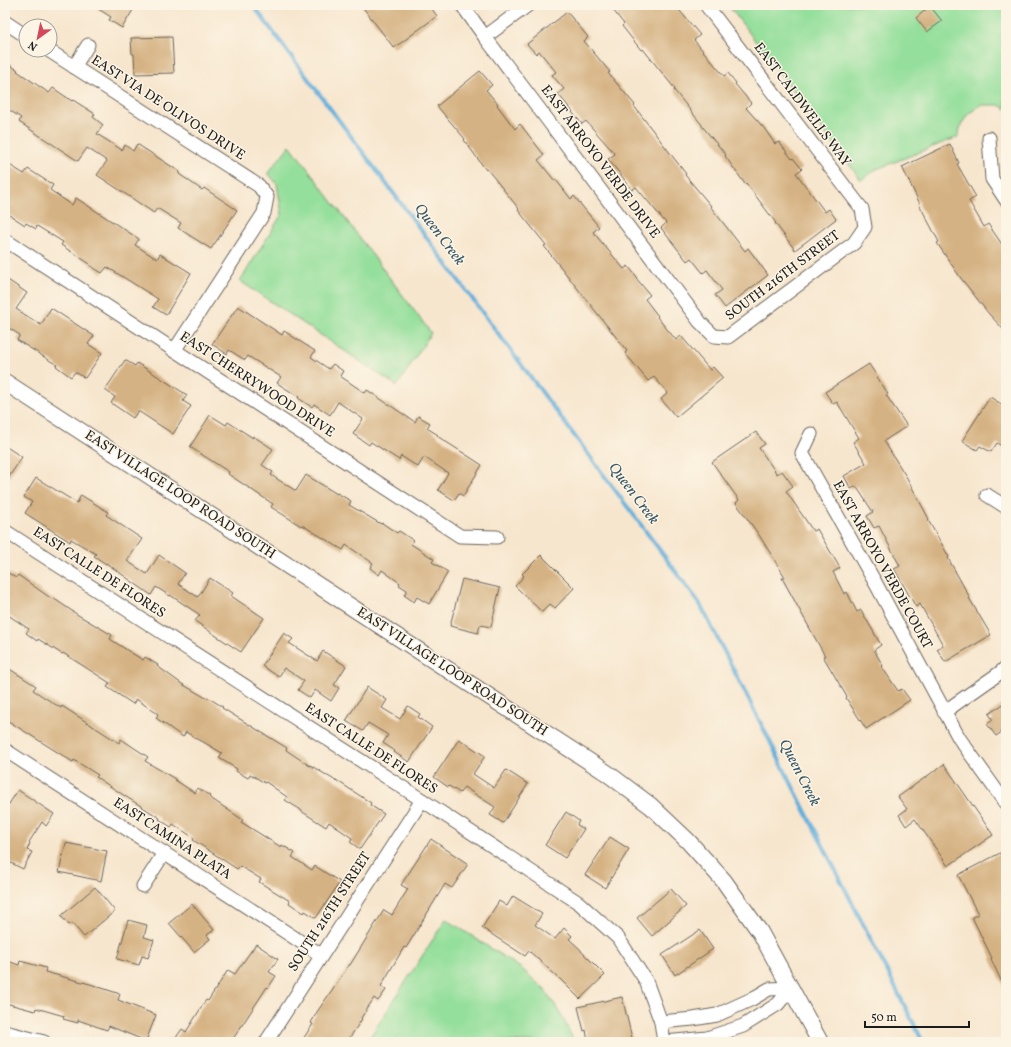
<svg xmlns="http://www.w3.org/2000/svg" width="1011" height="1047" font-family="Vollkorn,serif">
<rect width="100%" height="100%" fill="#fcf5e5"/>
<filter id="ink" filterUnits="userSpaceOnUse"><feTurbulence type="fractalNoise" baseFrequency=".025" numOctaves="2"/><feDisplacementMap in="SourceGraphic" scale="8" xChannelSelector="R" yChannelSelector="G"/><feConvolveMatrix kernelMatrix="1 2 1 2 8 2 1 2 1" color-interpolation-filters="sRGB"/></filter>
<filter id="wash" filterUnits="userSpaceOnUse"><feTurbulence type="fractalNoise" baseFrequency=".012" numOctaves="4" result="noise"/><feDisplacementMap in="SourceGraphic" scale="16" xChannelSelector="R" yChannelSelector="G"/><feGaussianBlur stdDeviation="0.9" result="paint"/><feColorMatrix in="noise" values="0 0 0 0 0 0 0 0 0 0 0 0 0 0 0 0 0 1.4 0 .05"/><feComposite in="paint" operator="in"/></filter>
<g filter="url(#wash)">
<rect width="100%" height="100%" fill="#f7e6ce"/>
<g fill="#94df9b" stroke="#587e5c">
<polygon points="728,5 1006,5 1006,109 999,105 981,105 968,114 961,125 958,137 877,169 861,180"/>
<polygon points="290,145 431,333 397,386 240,281 282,214 277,184 268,173"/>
<polygon points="446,919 522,969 544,989 560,1012 573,1039 573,1042 367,1042"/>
</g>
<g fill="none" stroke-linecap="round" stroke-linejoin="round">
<polyline stroke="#62afdb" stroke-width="4" points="253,5 700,604 923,1042"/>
</g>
<g id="blocks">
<g fill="#d5b283">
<polygon points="92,5 136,5 122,28 109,20 111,17"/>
<polygon points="361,5 429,5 437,16 394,48"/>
<polygon points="609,5 675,5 700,35 694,40 724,76 728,73 736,83 735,84 751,103 746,108 764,128 775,144 779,142 792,159 793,158 802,169 796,173 825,212 829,209 836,219 795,250 775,223 776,223 746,183 745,184 725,156 726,155 702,126 702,125 674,90 675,89 643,49 641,50 622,26 624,24"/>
<polygon points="930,6 942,21 927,32 916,18"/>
<polygon points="567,12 588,37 584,41 610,72 608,73 635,105 634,106 686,174 685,175 711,206 710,206 745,251 748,248 768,275 725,308 715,295 722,290 707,270 703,273 691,258 687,261 661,228 666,223 636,187 632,190 624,179 608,159 615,154 586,121 582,124 572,112 573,112 558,94 564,89 552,75 556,72 539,51 536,54 527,44"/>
<polygon points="172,37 174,73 135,74 134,54 132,54 131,38"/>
<polygon points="5,62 18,70 17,71 49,93 53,88 72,101 73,100 95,114 93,117 103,125 97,134 122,150 125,145 133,151 137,144 180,172 179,174 202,190 204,188 237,210 211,249 178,228 181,223 157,208 154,213 97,175 107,161 87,148 78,161 19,122 21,118 5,107"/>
<polygon points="480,71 492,85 486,90 498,104 497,105 515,129 520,124 544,155 538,160 555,181 556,180 571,199 574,196 599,227 593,232 624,269 628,266 637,277 636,278 650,295 645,299 658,316 657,317 676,340 681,336 710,370 713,367 723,378 676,417 661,399 668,393 654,377 648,381 625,353 627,351 544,246 546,245 518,210 519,209 487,169 486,170 464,140 465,139 437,106"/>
<polygon points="950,144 959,163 957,164 976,197 969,201 984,227 988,224 1006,250 1006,332 989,314 960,277 937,243 939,242 919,204 920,204 902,167"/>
<polygon points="5,162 24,174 28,169 53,185 50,190 72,205 76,198 139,239 135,245 157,259 160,254 191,273 166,315 153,307 158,299 107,267 102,273 89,265 90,264 61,245 63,242 37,226 36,229 26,223 25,225 5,212"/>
<polygon points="5,278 27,293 16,309 41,325 51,308 94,336 88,344 102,353 85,378 75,372 71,377 56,366 57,365 17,340 20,335 5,326"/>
<polygon points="238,306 282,335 284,331 315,351 311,357 329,369 333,364 343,371 340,376 365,393 367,390 415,422 418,416 430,423 427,428 438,435 437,436 482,465 463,496 459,493 454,500 438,490 448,473 424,457 418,467 401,456 399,460 371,442 369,445 353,434 363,419 338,402 330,415 314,404 312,407 298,398 299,397 277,383 281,377 248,356 245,360 229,350 227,354 212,344"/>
<polygon points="125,360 135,366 137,363 187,395 183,401 191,406 173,434 138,411 133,418 111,403 115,397 105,390"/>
<polygon points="869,364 888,394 886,395 907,426 884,441 907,478 929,519 928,520 949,557 948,558 970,598 969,598 991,635 945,662 937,649 943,645 920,604 916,607 894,569 900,566 879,526 874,528 867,516 873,512 856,486 851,489 844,476 866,463 853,442 859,438 837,402 833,404 825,392"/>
<polygon points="990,397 1006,407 1006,449 997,443 991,452 980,446 977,450 962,441"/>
<polygon points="210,415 226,425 228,422 253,438 253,436 273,449 262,465 273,472 271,475 296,491 306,475 337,494 337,493 351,501 349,505 381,524 382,523 397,533 399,531 413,540 411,544 434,559 432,562 448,572 429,604 417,597 414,602 404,595 407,590 399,585 400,583 382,570 379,575 370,568 373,563 346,545 343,550 302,525 301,526 271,507 273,504 228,474 229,472 190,447"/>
<polygon points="756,432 765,444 759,448 777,474 782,471 793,486 786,491 813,531 817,529 840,568 833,572 844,594 847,592 857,612 861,610 881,645 874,650 883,666 882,667 898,691 902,689 910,700 866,729 846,698 847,697 823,656 825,656 782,578 785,577 759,535 736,503 739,500 712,462"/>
<polygon points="5,446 22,457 5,483"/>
<polygon points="36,478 77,503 81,495 108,512 106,515 142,539 127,561 147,574 159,555 185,573 178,584 198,597 210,578 233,593 231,596 264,618 241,652 215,635 195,621 200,615 170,595 170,596 156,587 151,595 106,563 106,564 94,556 96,554 71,539 70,542 25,513 32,502 24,497"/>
<polygon points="541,555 574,588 555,608 550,604 542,612 515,586 524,576 522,574"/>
<polygon points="5,571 16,578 18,575 52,599 53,598 78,615 112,635 110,639 130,652 143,660 145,657 158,665 157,666 182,684 206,698 207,697 223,707 222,708 287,748 286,750 310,766 310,765 336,781 336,780 371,803 370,805 384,814 360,849 350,842 352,838 329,822 326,827 301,811 301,810 285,800 287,797 266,782 265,783 250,774 248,778 236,771 237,769 219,758 222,753 200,740 200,741 186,732 183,737 156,718 158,714 136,699 133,704 107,687 110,683 63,653 62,654 38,639 37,641 26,633 29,629 5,613"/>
<polygon points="462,579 500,588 491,627 480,625 478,633 450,626"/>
<polygon points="284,633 293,639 289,643 317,661 323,651 346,666 334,685 339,688 331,701 315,690 310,698 298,690 304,681 284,668 279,677 262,666"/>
<polygon points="5,666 36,686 33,690 61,708 62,706 119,743 121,739 148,757 145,761 175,779 175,780 195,793 198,788 210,796 209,797 243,820 241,822 281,847 282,845 295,853 292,857 312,870 315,866 340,882 316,918 305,911 304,913 289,903 290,901 259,882 261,879 240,866 237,869 193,840 194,838 173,824 171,827 159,819 160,818 128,798 96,777 98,775 74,760 73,762 5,719"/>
<polygon points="367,687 387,700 382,708 400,719 408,706 420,714 418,717 432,727 409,762 394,752 395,751 383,743 388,735 368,723 363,731 346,721"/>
<polygon points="1006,702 1006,729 996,736 987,724 993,720 989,714"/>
<polygon points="459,739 485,756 473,774 494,788 506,770 528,784 503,823 490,815 495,807 464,787 460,793 449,786 448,787 434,777"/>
<polygon points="944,764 993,835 948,866 915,819 906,826 899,815 907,809 898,797"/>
<polygon points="18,790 54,814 46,826 42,822 29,842 30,843 27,850 32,852 23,869 5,860 5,801 9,804"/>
<polygon points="566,812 579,821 577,825 584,829 565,858 545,845"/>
<polygon points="610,837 629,849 605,888 585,875"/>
<polygon points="431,839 468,864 452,888 445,884 406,948 404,947 381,986 386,990 378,1001 374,998 361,1018 362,1019 347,1042 301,1042 313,1024 311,1023 317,1012 349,965 350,965 384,910 392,915 408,889 401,885"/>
<polygon points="66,843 107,851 101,881 59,872"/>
<polygon points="1002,852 1006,859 1006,991 991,959 992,958 972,917 978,914 958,875"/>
<polygon points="95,887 115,911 84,937 72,923 69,925 61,916"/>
<polygon points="671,889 686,906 652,936 637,918"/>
<polygon points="513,896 542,914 535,925 555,939 564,928 572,936 569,939 581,950 581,951 605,975 580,999 561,980 529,951 525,956 482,928 499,901 507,906"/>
<polygon points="192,904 214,930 207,935 210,939 194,952 169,923"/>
<polygon points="128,920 147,925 144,937 154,940 148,958 142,956 139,965 117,959"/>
<polygon points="700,930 713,949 675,975 662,955"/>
<polygon points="256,944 278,959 269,972 276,976 268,988 267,987 231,1042 173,1042 182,1029 186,1032 206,1000 208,1001 228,970 235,974"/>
<polygon points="5,960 19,965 20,961 46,968 45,972 90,984 120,994 118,1000 156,1015 146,1041 109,1026 107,1030 78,1020 78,1023 63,1019 64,1016 36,1008 35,1011 5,1003"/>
<polygon points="622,997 633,1042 588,1042 586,1030 584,1031 578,1007"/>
</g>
</g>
</g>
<g filter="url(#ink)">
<use href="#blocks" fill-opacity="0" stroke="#69635a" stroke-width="1"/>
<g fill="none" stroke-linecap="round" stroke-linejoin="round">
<g stroke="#69635a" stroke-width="15">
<g id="minor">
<polyline points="462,5 485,37 700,322 714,336 728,337 854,243 865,227 862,209 706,5"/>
<polyline points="5,22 26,36"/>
<polyline points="485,37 528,5"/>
<polyline points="48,50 259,186 267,197 264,213 174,351"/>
<polyline points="74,67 88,45"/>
<polyline points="989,138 992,179 1006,200"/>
<polyline points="5,240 460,536 497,537"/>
<polyline points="811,434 802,453 876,584 959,738 1006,804"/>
<polyline points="987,495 1006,507"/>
<polyline points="5,531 422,800 579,903 618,938 646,981 661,1022 664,1042"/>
<polyline points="944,712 1001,672 1006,667"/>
<polyline points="5,750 321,955"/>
<polyline points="143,886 164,853"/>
<polyline points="661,1022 693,1019 717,1015 752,999 769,989 791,988"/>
<polyline points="5,1032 44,1042"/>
<polyline points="266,1042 422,800"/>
<polyline points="665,1042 707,1038 743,1026 778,1004 791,988"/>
</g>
</g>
<g stroke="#69635a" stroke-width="18">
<polyline id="tertiary" points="5,382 607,773 651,806 688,841 724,881 760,932 820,1042"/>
</g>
<use href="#minor" stroke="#fff" stroke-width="13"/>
<use href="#tertiary" stroke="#fff" stroke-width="16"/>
</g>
</g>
<g text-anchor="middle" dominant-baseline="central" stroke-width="3" stroke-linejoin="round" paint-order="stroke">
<g font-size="14" fill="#1c1c1c" stroke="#fcf5e5">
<text transform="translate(802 105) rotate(53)">EAST CALDWELLS WAY</text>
<text transform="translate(168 108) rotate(33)">EAST VIA DE OLIVOS DRIVE</text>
<text transform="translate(600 162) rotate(53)">EAST ARROYO VERDE DRIVE</text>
<text transform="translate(783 276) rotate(-37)">SOUTH 216TH STREET</text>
<text transform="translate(257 385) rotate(33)">EAST CHERRYWOOD DRIVE</text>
<text transform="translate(180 495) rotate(33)">EAST VILLAGE LOOP ROAD SOUTH</text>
<text transform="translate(882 565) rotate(61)">EAST ARROYO VERDE COURT</text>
<text transform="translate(99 573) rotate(33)">EAST CALLE DE FLORES</text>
<text transform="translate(452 672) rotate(33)">EAST VILLAGE LOOP ROAD SOUTH</text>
<text transform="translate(371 749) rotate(33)">EAST CALLE DE FLORES</text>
<text transform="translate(172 839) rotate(33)">EAST CAMINA PLATA</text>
<text transform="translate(330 912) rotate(-57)">SOUTH 216TH STREET</text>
</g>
<g font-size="15" font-style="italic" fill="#385768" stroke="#fcf5e5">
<text transform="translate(439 235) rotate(53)">Queen Creek</text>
<text transform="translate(633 494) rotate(53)">Queen Creek</text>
<text transform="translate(799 773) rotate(63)">Queen Creek</text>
</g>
</g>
<rect width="1011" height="1047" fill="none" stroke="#fcf5e5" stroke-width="20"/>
<g transform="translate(38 38) rotate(213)"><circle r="19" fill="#fcf5e5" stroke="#a29e95"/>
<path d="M0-3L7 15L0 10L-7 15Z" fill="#d1495b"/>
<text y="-6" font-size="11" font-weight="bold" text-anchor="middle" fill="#1c1c1c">N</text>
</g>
<path d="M865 1021v6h104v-6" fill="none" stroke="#1c1c1c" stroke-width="2"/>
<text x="871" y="1021" font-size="12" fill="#1c1c1c" stroke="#fcf5e5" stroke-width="3" paint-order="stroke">50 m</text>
</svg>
